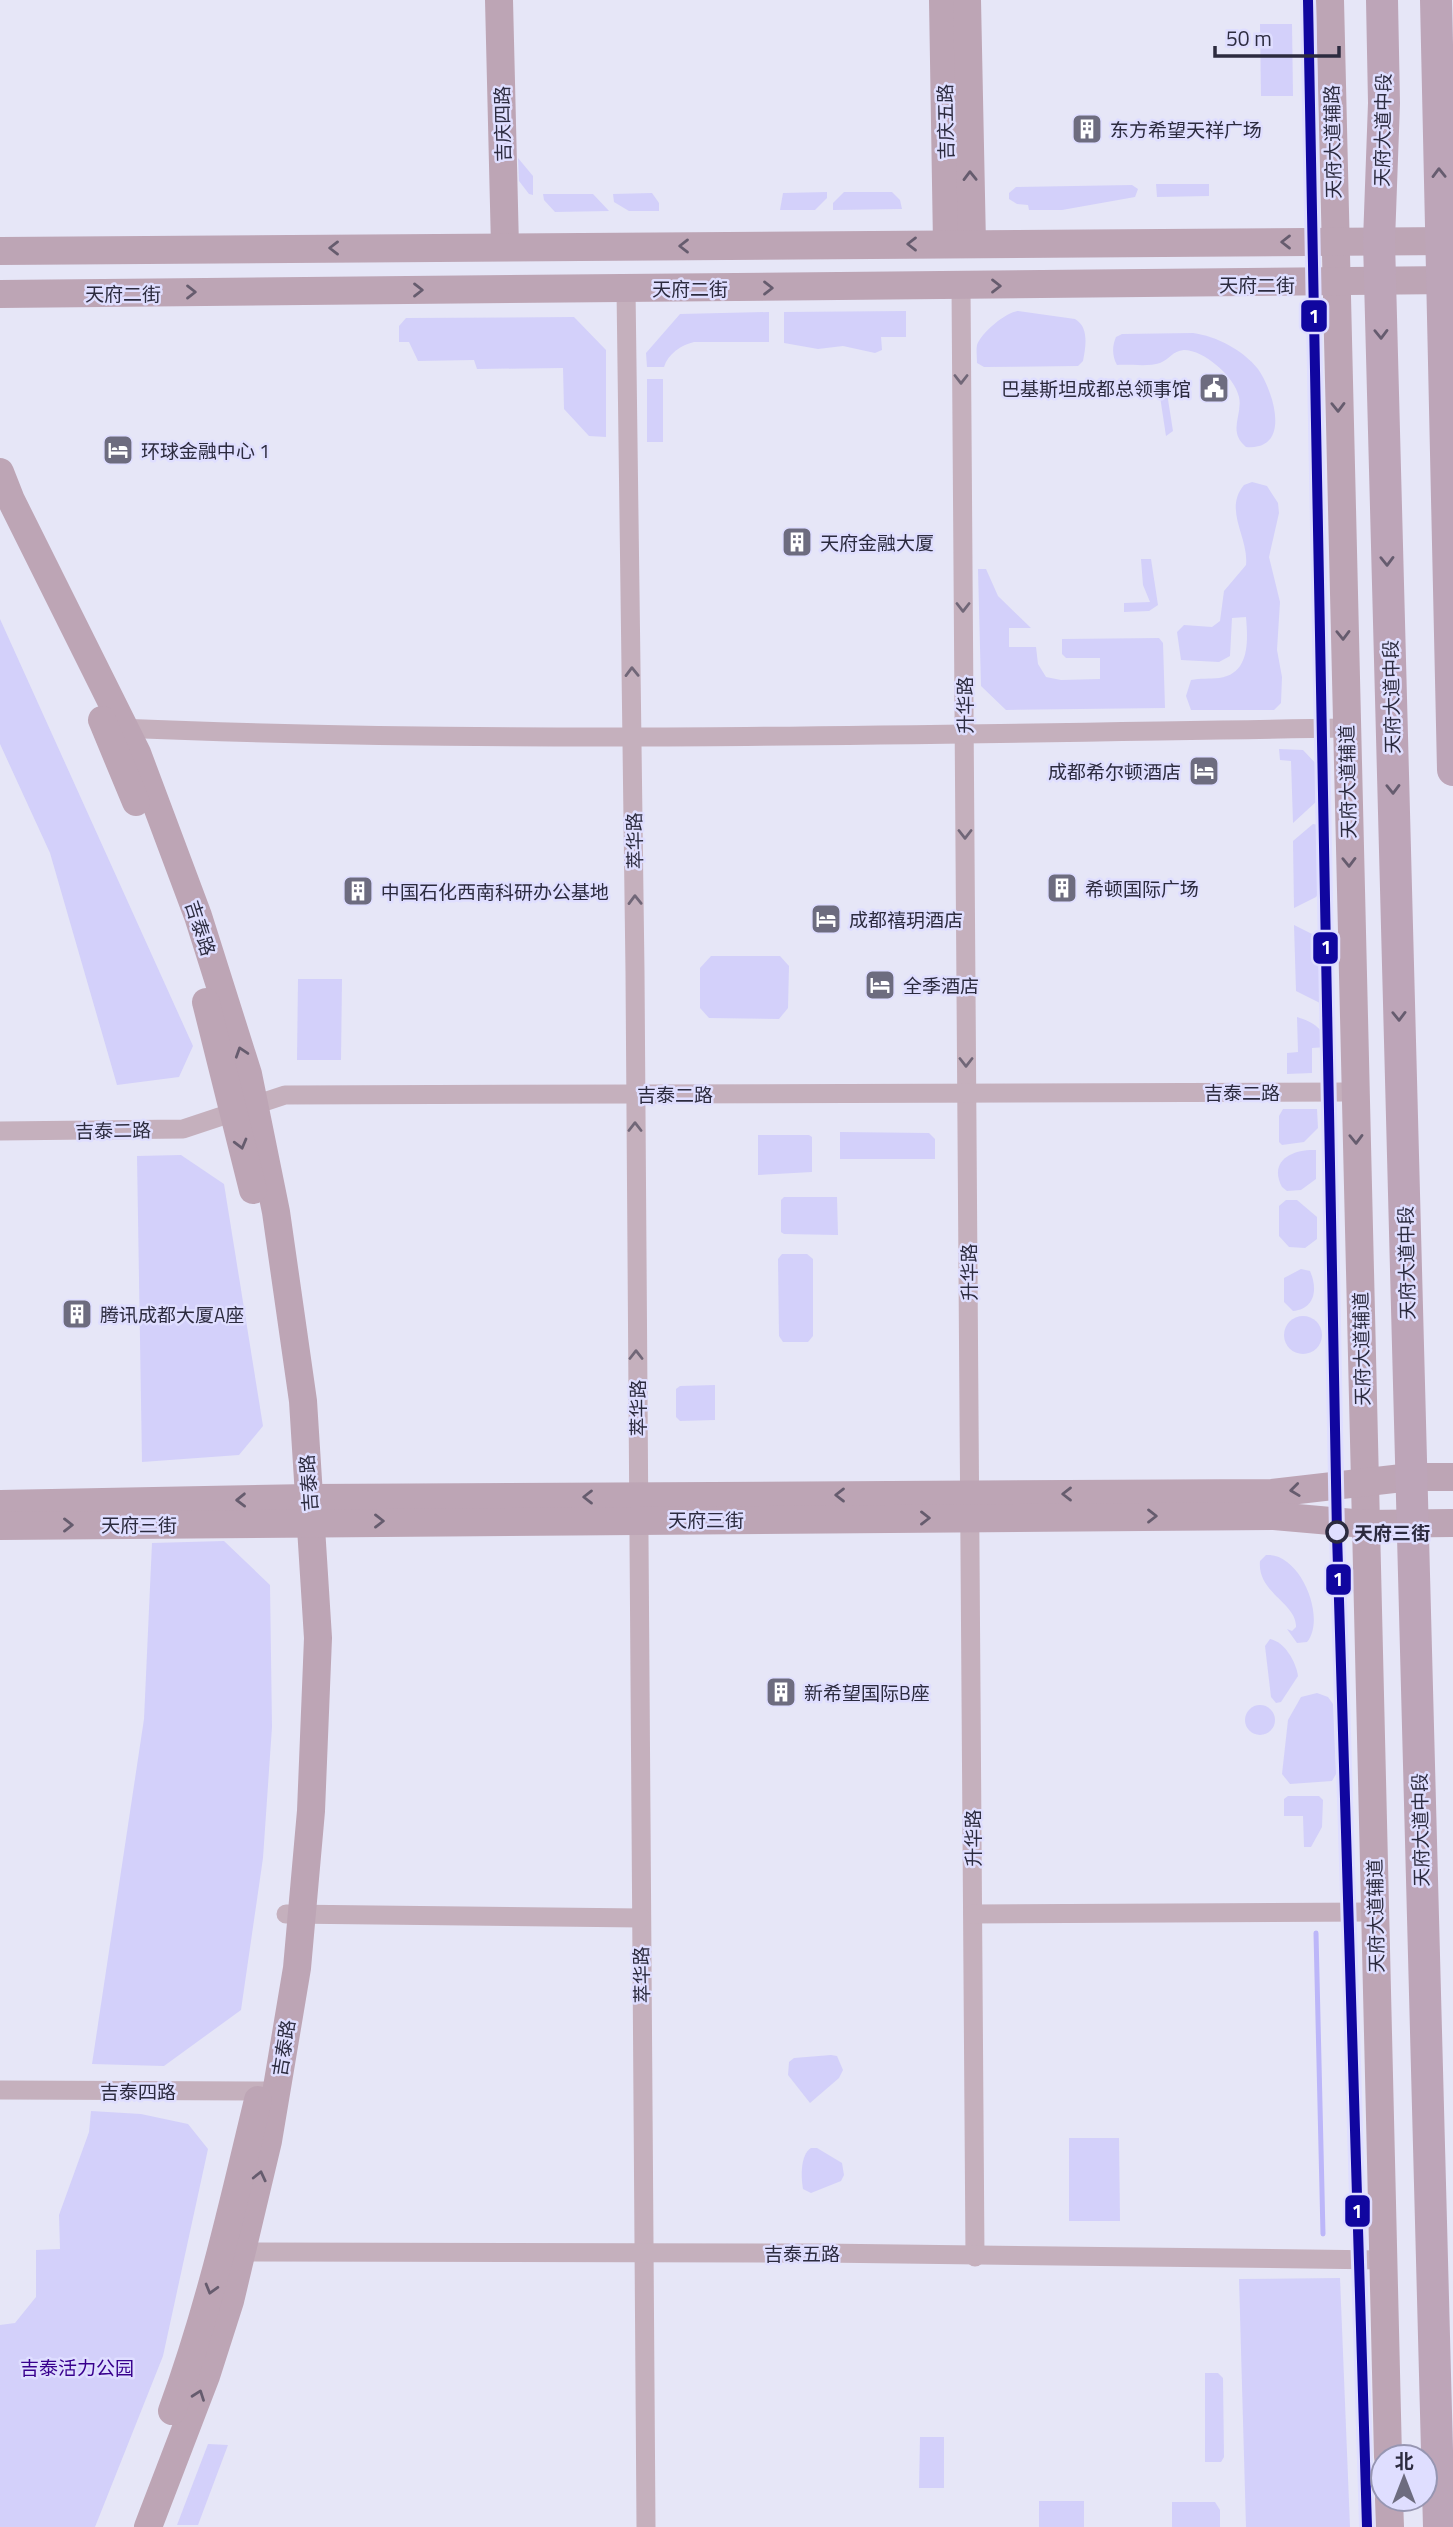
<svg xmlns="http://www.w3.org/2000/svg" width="1453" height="2527" font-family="'Titillium Web','Noto Sans SC',sans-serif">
<rect width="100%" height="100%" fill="#e6e6f7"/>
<g fill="#d3d0fa">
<polygon points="1260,24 1292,24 1293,96 1261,96"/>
<polygon points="518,158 533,176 533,195 529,194 519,181"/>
<polygon points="1156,184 1209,184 1209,196 1157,197"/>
<polygon points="1132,185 1138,189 1135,197 1062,210 1029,210 1028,205 1017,204 1009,199 1009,193 1016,187"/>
<polygon points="827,192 827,198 815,210 780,210 783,193"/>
<polygon points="844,192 892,192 900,200 902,209 833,210 833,203"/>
<polygon points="652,193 659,203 659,211 629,211 614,202 613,194"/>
<polygon points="543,194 593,194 609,211 555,212 544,200"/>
<polygon points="906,311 906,337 881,337 882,350 875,353 843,346 818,349 784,343 784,312"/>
<path d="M1018,311L1075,319C1089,327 1086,346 1083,361L1078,366L984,367L977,363C977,357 976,350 977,345C981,333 1006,312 1018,311Z"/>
<path d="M769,312V342H694C681,345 668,354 664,367H647L646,353L680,314Z"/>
<polygon points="574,317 606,350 606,437 589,436 564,409 563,368 477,369 474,360 418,361 409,342 399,342 399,326 406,318"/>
<path d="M1193,333C1216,336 1243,350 1258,369C1274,392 1292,451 1246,447C1227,431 1243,415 1239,397C1235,377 1204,350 1184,350C1172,351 1170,359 1160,363C1149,367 1130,364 1117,365C1112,356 1112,346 1116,337L1122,334Z"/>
<rect x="647" y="379" width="16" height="63"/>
<polygon points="1159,390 1167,393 1173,431 1166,436"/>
<path d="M1252,482L1267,486L1278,503L1279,513L1269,557L1280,602L1277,650L1282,677L1281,703L1274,710H1191L1186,696L1191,680C1200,678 1210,679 1219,678C1250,674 1248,641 1246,617L1232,618L1230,656L1219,662L1181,660L1177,632L1184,625L1212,627L1220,621L1224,591L1246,565C1249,537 1223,510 1244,485Z"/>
<polygon points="1141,559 1151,559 1158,605 1149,611 1124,612 1124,603 1150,602 1143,585"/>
<polygon points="978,569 986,569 998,596 1031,628 1009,628 1009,647 1036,647 1038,664 1046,677 1061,680 1100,679 1100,658 1066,658 1062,654 1062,639 1159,638 1163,643 1165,708 1006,710 981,686"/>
<polygon points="0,619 193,1046 179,1077 117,1085 50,853 0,744"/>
<polygon points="1279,749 1303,750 1319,767 1318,800 1293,823 1291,761 1280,760"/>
<polygon points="1313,824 1319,825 1321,828 1322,887 1316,897 1294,908 1293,841"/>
<polygon points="1294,925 1322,939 1324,997 1320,1003 1296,991"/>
<polygon points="711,956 780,956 789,966 788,1008 779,1019 709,1018 700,1008 700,968"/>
<polygon points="298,979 342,979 341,1060 297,1060"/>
<path d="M1297,1017C1313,1022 1326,1029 1326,1047L1312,1048V1073L1287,1074V1053L1298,1052Z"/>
<polygon points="1283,1109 1317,1109 1318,1128 1304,1142 1282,1145 1279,1142 1279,1116"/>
<polygon points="840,1132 929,1133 935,1139 935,1159 840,1159"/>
<polygon points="758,1135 809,1135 812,1137 812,1172 758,1175"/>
<path d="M1316,1150V1179L1301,1190L1287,1191L1282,1187C1268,1160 1293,1149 1316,1150Z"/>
<polygon points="181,1155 224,1184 263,1426 239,1455 142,1462 137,1156"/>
<polygon points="784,1197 837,1197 838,1235 784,1234 781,1232 781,1200"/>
<polygon points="1286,1200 1297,1200 1317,1217 1317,1239 1305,1248 1289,1247 1279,1236 1279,1206"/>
<polygon points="782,1254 807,1254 813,1259 813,1336 808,1342 783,1342 779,1336 778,1259"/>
<path d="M1301,1269L1310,1271C1318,1289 1315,1309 1293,1311L1284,1302V1278Z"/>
<circle cx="1303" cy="1335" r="19"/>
<polygon points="715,1385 715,1420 680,1421 676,1417 676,1389 680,1386"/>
<polygon points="224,1541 270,1585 272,1727 263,1858 241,2010 164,2066 92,2064 144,1719 152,1543"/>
<path d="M1266,1555C1300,1552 1327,1618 1307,1642L1297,1643L1287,1629L1292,1631L1296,1627C1297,1603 1257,1593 1260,1561Z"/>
<path d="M1270,1639C1285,1642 1296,1662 1298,1676L1281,1702L1276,1703L1271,1697L1265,1646Z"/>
<polygon points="1317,1693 1328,1697 1333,1704 1336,1774 1332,1781 1290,1784 1282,1774 1288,1720 1301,1697"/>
<circle cx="1260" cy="1720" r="15"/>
<polygon points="1288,1796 1319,1796 1323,1800 1322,1827 1311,1847 1304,1847 1303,1816 1284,1816 1284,1799"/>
<polygon points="831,2055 837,2056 843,2070 839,2078 810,2103 788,2075 789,2062 794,2058"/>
<polygon points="91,2111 141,2114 188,2124 208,2149 163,2356 95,2527 0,2527 0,2325 15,2323 36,2297 36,2250 60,2249 59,2215 89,2132"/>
<polygon points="1069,2138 1119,2138 1120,2221 1069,2221"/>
<path d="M811,2148H817L842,2163L844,2175L841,2181L811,2193L803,2189C801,2177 800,2155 811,2148Z"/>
<polygon points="1340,2278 1350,2527 1246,2527 1239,2279"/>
<polygon points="1205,2373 1218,2373 1223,2378 1224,2457 1221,2462 1205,2462"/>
<polygon points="920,2437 944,2437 944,2488 919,2488"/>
<polygon points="208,2444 228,2445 198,2525 177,2525"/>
<rect x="1039" y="2501" width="45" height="26"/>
<polygon points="1172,2502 1215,2502 1220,2510 1220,2527 1172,2527"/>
</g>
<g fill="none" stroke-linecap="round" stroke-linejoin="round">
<polyline stroke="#bcb6f9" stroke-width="5" points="1316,1933 1323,2234"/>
<g stroke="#c5b0bd" stroke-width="19">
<polyline points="961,286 975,2257"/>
<polyline points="626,289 635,972 646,2527"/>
<path d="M117,728C526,745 936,734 1346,728"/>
<polyline points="0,1131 183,1129 285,1095 1355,1092"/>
<polyline points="286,1914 641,1918"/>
<polyline points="973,1914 1375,1912"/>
<polyline points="0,2090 272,2091"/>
<polyline points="229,2252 821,2253 1383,2260"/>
</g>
<g stroke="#bda5b5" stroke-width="28">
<polyline points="499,0 505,247"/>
<polyline points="943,0 947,244"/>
<polyline points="967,0 972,244"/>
<polyline points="1330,0 1388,2457"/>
<polyline points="0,251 1453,241"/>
<polyline points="0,294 1453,280"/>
<polyline points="0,472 11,500 137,753 198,916 248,1074 276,1212 303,1401 318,1638 311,1811 297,1968 268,2141 230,2301 206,2376 148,2527"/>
<polyline points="102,720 136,802"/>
<polyline points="206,1002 253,1190"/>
<polyline points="0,1504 309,1498 1272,1493 1411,1477 1453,1477"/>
<polyline points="0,1526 1274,1516 1365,1524 1453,1523"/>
<path d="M172,2411C209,2310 233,2205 258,2100"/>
<polyline points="1389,2499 1390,2527"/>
</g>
<g stroke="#bda5b8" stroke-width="32">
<polyline points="1382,0 1384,103 1379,241 1439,2527"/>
<polyline points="1436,0 1453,770"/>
</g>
<g stroke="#dfdeff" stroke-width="16">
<polyline id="metro-1" points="1308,0 1337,1534 1367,2527"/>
</g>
<use href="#metro-1" stroke="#10069f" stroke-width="10"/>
</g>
<defs><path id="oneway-chevron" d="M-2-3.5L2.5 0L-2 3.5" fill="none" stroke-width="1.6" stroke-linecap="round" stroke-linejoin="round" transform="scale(1.75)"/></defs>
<g stroke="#665c6f">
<use href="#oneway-chevron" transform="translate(1439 173) rotate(-91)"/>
<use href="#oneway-chevron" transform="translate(1381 334) rotate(89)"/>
<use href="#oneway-chevron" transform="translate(1387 561) rotate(89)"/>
<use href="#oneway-chevron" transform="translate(1393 789) rotate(89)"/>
<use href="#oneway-chevron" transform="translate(1399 1016) rotate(89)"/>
</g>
<g stroke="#665c6e">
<use href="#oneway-chevron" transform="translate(970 176) rotate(-91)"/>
<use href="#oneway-chevron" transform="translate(1286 242) rotate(180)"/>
<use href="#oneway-chevron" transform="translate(912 244) rotate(180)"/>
<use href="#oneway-chevron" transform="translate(684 246) rotate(180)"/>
<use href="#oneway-chevron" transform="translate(334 248) rotate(180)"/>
<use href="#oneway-chevron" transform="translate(996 286)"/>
<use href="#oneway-chevron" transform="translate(768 288)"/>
<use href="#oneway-chevron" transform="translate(418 290)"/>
<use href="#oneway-chevron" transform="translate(191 292)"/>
<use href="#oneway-chevron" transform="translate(1338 407) rotate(89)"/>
<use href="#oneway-chevron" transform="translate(1343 635) rotate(89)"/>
<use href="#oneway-chevron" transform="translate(1349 862) rotate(89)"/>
<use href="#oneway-chevron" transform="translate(241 1052) rotate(-108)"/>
<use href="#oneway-chevron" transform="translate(1356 1139) rotate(89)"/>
<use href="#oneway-chevron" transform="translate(241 1144) rotate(75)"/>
<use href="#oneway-chevron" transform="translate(1295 1490) rotate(173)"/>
<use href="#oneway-chevron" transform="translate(1067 1494) rotate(180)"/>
<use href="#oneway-chevron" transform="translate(840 1495) rotate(180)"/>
<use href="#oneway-chevron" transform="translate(588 1497) rotate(180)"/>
<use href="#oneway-chevron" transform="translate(241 1500) rotate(179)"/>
<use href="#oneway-chevron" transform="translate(1152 1516)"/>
<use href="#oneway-chevron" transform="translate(925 1518)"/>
<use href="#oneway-chevron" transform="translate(379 1521)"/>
<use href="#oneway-chevron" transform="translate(68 1525)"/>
<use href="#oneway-chevron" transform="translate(260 2176) rotate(-77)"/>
<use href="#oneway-chevron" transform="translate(211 2289) rotate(106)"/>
<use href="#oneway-chevron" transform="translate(199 2395) rotate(-70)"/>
</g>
<g stroke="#716778">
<use href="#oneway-chevron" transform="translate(961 379) rotate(90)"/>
<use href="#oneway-chevron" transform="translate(963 607) rotate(90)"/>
<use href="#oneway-chevron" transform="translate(632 672) rotate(-91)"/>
<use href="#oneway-chevron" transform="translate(965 834) rotate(90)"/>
<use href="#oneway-chevron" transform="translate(635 900) rotate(-91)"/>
<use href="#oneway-chevron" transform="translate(966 1062) rotate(90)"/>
<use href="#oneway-chevron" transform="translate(635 1127) rotate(-90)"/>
<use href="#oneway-chevron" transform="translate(636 1355) rotate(-90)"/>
</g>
<defs>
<g id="building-square" transform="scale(1.575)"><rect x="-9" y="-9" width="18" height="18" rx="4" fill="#6d6c7f" stroke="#dfdeff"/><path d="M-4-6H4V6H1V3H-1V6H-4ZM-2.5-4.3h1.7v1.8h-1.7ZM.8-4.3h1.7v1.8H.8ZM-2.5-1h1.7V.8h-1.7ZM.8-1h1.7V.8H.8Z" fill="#fff"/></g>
<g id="civic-square" transform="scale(1.575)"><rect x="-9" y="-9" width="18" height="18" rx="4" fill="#6d6c7f" stroke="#dfdeff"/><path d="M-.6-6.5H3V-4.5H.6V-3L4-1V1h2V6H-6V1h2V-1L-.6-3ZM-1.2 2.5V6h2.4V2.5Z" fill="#fff"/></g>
<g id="hotel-square" transform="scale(1.575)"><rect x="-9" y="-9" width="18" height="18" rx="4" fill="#6d6c7f" stroke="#dfdeff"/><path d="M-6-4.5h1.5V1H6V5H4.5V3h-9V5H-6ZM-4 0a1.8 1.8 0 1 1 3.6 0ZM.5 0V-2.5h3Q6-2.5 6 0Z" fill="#fff"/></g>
</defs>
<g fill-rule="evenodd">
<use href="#building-square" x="1087" y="129"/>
<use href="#civic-square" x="1214" y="388"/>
<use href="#hotel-square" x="118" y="450"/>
<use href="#building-square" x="797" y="542"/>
<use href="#hotel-square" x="1204" y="771"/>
<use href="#building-square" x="1062" y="888"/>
<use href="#building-square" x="358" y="891"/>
<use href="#hotel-square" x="826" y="919"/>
<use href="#hotel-square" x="880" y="985"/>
<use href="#building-square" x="77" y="1314"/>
<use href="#building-square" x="781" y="1692"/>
</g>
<circle fill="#dfdeff" stroke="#2c2b3f" stroke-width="3.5" cx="1337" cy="1532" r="10"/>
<g text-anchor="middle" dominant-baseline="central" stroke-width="5" stroke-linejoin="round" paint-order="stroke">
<g font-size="19" fill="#2c2b3f" stroke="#dfdeff">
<text transform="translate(945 122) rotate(-91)">吉庆五路</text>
<text transform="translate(502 124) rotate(-91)">吉庆四路</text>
<text transform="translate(1382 130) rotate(-89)">天府大道中段</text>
<text transform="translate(1332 142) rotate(-91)">天府大道辅路</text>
<text x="1257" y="284">天府二街</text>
<text x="690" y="288">天府二街</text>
<text x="123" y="293">天府二街</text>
<text transform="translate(1391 697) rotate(-91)">天府大道中段</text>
<text transform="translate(964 705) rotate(-90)">升华路</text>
<text transform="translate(1347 782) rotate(-91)">天府大道辅道</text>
<text transform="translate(634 841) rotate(-91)">萃华路</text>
<text transform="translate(201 928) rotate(72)">吉泰路</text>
<text x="1242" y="1092">吉泰二路</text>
<text x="675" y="1094">吉泰二路</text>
<text transform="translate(113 1130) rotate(-1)">吉泰二路</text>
<text transform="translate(1406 1263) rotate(-91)">天府大道中段</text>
<text transform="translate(968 1272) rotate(-90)">升华路</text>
<text transform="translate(1361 1349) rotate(-91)">天府大道辅道</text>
<text transform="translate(637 1408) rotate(-90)">萃华路</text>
<text transform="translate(308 1483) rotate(-94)">吉泰路</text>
<text x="706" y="1519">天府三街</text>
<text x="139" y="1524">天府三街</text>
<text transform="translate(1420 1830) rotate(-91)">天府大道中段</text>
<text transform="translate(972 1838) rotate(-90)">升华路</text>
<text transform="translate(1375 1916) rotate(-91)">天府大道辅道</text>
<text transform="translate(641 1975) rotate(-91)">萃华路</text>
<text transform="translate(283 2048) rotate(-81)">吉泰路</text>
<text x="138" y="2091">吉泰四路</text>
<text x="802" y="2253">吉泰五路</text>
</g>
<g font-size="19" fill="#2c2b3f" stroke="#dfdeff" text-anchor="start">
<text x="1110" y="129">东方希望天祥广场</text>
<text x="1191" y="388" text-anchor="end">巴基斯坦成都总领事馆</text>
<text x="141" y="450">环球金融中心 1</text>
<text x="820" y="542">天府金融大厦</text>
<text x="1181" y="771" text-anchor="end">成都希尔顿酒店</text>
<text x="1085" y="888">希顿国际广场</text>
<text x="381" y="891">中国石化西南科研办公基地</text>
<text x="849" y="919">成都禧玥酒店</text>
<text x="903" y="985">全季酒店</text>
<text x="100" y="1314">腾讯成都大厦A座</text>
<text x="804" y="1692">新希望国际B座</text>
</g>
<g font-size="19" font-weight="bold" fill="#2c2b3f" stroke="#dfdeff" text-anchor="start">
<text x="1354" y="1532">天府三街</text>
</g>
<g font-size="19" fill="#38008d" stroke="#dfdeff">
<text x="77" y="2367">吉泰活力公园</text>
</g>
</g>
<g stroke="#dfdeff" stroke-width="2.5">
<rect x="1300" y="299" width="28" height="34" rx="7" fill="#10069f"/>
<rect x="1312" y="931" width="27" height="34" rx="7" fill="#10069f"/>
<rect x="1325" y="1563" width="27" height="33" rx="7" fill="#10069f"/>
<rect x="1344" y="2194" width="27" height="34" rx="7" fill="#10069f"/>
</g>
<g font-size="19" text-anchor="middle" font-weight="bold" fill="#fff">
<text x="1314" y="323">1</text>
<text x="1326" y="954">1</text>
<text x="1338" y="1586">1</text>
<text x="1357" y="2218">1</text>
</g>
<g transform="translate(1404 2478)"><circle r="33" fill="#dfdeff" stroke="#9796b2" stroke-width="2"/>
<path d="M0-5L12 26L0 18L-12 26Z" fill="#6d6c7f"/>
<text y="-10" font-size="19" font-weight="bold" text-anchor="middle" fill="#2c2b3f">北</text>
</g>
<path d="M1215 46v10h124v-10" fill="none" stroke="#2c2b3f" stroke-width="3.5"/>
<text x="1226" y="46" font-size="21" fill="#2c2b3f" stroke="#dfdeff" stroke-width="5" paint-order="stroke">50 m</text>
</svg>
